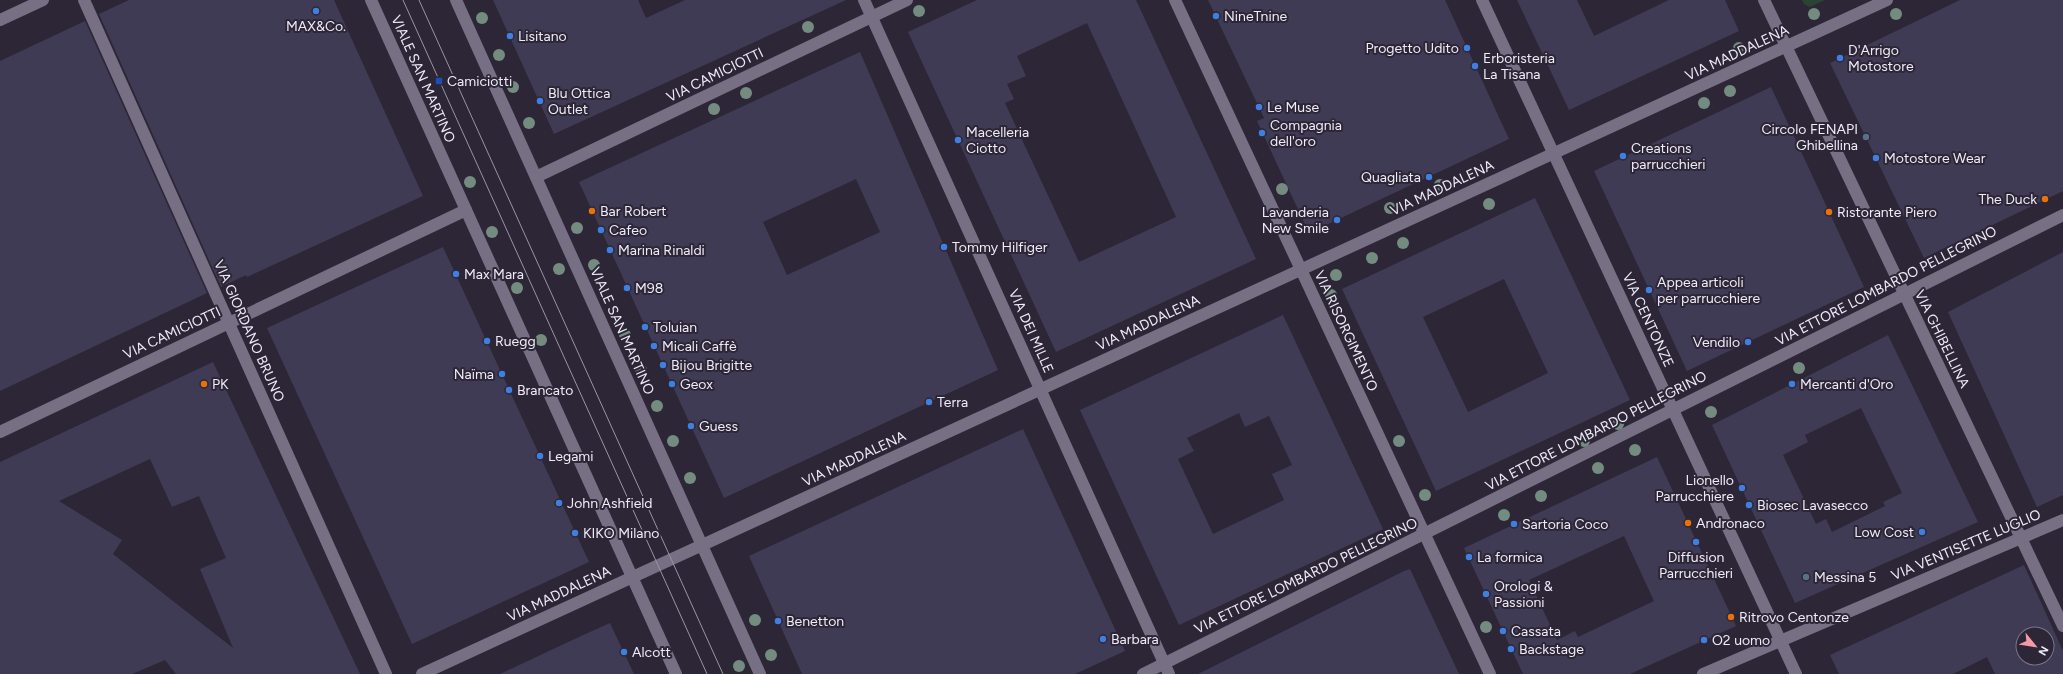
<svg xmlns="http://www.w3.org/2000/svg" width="2063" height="674" font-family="Figtree,sans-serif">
<rect width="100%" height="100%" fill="#2c2637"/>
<polygon fill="#2b4332" points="1802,0 1825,0 1810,7 1804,4"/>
<g fill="#403b54" fill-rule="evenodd">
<polygon points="129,0 334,0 423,196 247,277 246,275 221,287 99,14"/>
<polygon points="493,0 638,0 646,18 685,0 846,0 554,134"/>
<path d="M977,0H1136L1256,259L1056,352L908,32ZM1087,23L1176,217L1079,262L1005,103L1014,99L1007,84L1026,76L1017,56Z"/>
<polygon points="1208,0 1445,0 1509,139 1309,233 1257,121 1264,118"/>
<polygon points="1517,0 1577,0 1594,36 1669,0 1725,0 1739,31 1569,110"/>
<polygon points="1960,0 2063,0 2063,191 1924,258 1830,63"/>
<polygon points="85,21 207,293 0,391 0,61"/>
<path d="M860,52L998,370L724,498L579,182ZM856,179L880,232L787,275L763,222Z"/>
<polygon points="1771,87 1864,287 1687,371 1594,171"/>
<path d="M1535,198L1630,400L1436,491L1342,289ZM1504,279L1548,373L1468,412L1423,317Z"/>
<polygon points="443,247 589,562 412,644 267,328"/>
<polygon points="2063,252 2063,495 2037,507 1948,312"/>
<path d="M1283,315L1383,529L1179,625L1080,410ZM1239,413L1245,427L1269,416L1292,465L1272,474L1284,500L1213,534L1178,459L1194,451L1187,438Z"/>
<path d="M1888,335L1978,522L1795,603L1712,425ZM1861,408L1902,493L1883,502L1885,506L1832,532L1826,519L1816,524L1783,455L1808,442L1805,435Z"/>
<path d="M213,362L360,674H176L165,660L132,674H0V462ZM150,459L172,507L199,496L226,558L200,569L233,648L113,554L122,540L59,501Z"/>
<polygon points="1023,429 1125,651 1075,674 802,674 749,556"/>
<path d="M1657,457L1736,626L1630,674H1523L1464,548ZM1624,536L1654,601L1578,637L1575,631L1557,640L1529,580Z"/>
<path d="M2024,565L2063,651V674H1995L1987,657L1953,674H1839L1830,655ZM2023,634H2047V658H2023Z"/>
<polygon points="1410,569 1459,674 1198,674 1404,571"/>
<polygon points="610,623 634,674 500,674 581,636"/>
</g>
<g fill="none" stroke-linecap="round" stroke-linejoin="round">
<g stroke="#776f84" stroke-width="12">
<polyline points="84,0 386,674"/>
<polyline points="371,0 676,674"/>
<polyline points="456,0 760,674"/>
<polyline points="864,0 1169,674"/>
<polyline points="1175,0 1490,674"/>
<polyline points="1482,0 1796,674"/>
<polyline points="1764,0 2063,626"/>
<polyline points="0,20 43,0"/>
<polyline points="536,177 907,0"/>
<polyline points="0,432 466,210"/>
<polyline points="422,674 1887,0"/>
<polyline points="1143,674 2063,215"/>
<polyline points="1703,674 2063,520"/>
</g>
<g stroke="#9a95a3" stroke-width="1">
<polyline points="403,0 707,674"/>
<polyline points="419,0 723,674"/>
</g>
</g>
<g fill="#738c7f">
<circle cx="919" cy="11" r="6"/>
<circle cx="1814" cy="14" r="6"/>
<circle cx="1896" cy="14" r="6"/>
<circle cx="482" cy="18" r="6"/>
<circle cx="808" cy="27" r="6"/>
<circle cx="1739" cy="48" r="6"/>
<circle cx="499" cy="55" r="6"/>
<circle cx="513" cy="87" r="6"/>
<circle cx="1730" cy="91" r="6"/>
<circle cx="746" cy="93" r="6"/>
<circle cx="1704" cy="103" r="6"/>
<circle cx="714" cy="109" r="6"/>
<circle cx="529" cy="123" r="6"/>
<circle cx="470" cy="182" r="6"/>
<circle cx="1440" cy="185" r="6"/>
<circle cx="1282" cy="189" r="6"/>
<circle cx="1489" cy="204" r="6"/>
<circle cx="1390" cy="208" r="6"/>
<circle cx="577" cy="228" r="6"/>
<circle cx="492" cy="232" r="6"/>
<circle cx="1403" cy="243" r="6"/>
<circle cx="1372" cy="258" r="6"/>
<circle cx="594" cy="265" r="6"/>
<circle cx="559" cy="269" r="6"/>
<circle cx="1336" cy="275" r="6"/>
<circle cx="517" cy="288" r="6"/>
<circle cx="1331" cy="295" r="6"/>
<circle cx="625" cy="335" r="6"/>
<circle cx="541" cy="340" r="6"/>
<circle cx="1799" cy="368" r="6"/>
<circle cx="641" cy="370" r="6"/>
<circle cx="657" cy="406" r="6"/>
<circle cx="1711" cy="412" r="6"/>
<circle cx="1618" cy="424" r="6"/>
<circle cx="673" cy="441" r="6"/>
<circle cx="1399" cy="441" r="6"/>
<circle cx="1584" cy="441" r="6"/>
<circle cx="1635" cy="450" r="6"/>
<circle cx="1598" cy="468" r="6"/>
<circle cx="690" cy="478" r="6"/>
<circle cx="1425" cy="495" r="6"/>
<circle cx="1541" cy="496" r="6"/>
<circle cx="1504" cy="515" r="6"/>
<circle cx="755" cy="620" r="6"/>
<circle cx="1486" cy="627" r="6"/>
<circle cx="771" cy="655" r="6"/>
<circle cx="739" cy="666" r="6"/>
</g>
<g fill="#3f7fe0" stroke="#2c2637" stroke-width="1.5">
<circle cx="316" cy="11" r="4"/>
<circle cx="1216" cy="16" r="4"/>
<circle cx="510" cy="36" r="4"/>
<circle cx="1467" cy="48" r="4"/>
<circle cx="1840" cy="58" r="4"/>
<circle cx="1475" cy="66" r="4"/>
<circle cx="540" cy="101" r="4"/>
<circle cx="1259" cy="107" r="4"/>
<circle cx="1262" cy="133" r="4"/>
<circle cx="958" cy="140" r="4"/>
<circle cx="1623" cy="156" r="4"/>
<circle cx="1876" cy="158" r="4"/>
<circle cx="1429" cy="177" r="4"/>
<circle cx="1337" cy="220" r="4"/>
<circle cx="601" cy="230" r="4"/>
<circle cx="944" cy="247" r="4"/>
<circle cx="610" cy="250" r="4"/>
<circle cx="456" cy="274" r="4"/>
<circle cx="627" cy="288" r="4"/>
<circle cx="1649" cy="290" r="4"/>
<circle cx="645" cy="327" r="4"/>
<circle cx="487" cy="341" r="4"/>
<circle cx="1748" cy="342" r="4"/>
<circle cx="654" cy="346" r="4"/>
<circle cx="663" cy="365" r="4"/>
<circle cx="502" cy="374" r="4"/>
<circle cx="672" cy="384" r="4"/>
<circle cx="1792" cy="384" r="4"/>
<circle cx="509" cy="390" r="4"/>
<circle cx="929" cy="402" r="4"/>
<circle cx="691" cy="426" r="4"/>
<circle cx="540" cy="456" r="4"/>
<circle cx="1742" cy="488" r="4"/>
<circle cx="559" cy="503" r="4"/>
<circle cx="1749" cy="505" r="4"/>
<circle cx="1514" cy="524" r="4"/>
<circle cx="1922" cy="532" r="4"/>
<circle cx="575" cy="533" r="4"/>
<circle cx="1696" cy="542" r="4"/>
<circle cx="1469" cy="557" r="4"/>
<circle cx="1486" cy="594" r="4"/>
<circle cx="778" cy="621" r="4"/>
<circle cx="1503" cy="631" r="4"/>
<circle cx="1103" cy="639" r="4"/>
<circle cx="1704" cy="640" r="4"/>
<circle cx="1511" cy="649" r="4"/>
<circle cx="624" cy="652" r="4"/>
</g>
<rect fill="#1a4fb4" stroke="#2c2637" stroke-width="1.5" x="435" y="77" width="8" height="8" rx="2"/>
<g fill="#5c6f8a" stroke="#2c2637" stroke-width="1.5">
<circle cx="1866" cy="137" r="4"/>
<circle cx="1806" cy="577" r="4"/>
</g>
<g fill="#e8710a" stroke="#2c2637" stroke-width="1.5">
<circle cx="2045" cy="199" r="4"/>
<circle cx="592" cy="211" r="4"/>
<circle cx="1829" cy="212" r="4"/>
<circle cx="204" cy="384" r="4"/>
<circle cx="1688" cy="523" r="4"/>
<circle cx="1731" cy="617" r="4"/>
</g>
<g text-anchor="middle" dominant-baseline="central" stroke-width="4" stroke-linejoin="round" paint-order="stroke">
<g font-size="14" fill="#efebf7" stroke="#2c2637" text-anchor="start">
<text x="1224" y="16">NineTnine</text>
<text x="316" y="26" text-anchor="middle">MAX&amp;Co.</text>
<text x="518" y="36">Lisitano</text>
<text x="1459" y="48" text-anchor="end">Progetto Udito</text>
<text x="1848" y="50">D'Arrigo<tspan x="1848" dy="16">Motostore</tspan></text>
<text x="1483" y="58">Erboristeria<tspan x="1483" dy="16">La Tisana</tspan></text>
<text x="447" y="81">Camiciotti</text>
<text x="548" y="93">Blu Ottica<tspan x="548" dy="16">Outlet</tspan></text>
<text x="1267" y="107">Le Muse</text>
<text x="1270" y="125">Compagnia<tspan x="1270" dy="16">dell'oro</tspan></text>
<text x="1858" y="129" text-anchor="end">Circolo FENAPI<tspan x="1858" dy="16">Ghibellina</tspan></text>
<text x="966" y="132">Macelleria<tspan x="966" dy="16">Ciotto</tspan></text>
<text x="1631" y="148">Creations<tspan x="1631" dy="16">parrucchieri</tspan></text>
<text x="1884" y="158">Motostore Wear</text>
<text x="1421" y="177" text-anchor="end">Quagliata</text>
<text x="2037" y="199" text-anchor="end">The Duck</text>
<text x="600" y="211">Bar Robert</text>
<text x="1329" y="212" text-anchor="end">Lavanderia<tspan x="1329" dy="16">New Smile</tspan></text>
<text x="1837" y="212">Ristorante Piero</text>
<text x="609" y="230">Cafeo</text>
<text x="952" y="247">Tommy Hilfiger</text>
<text x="618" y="250">Marina Rinaldi</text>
<text x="464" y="274">Max Mara</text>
<text x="1657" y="282">Appea articoli<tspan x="1657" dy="16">per parrucchiere</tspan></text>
<text x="635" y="288">M98</text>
<text x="653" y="327">Toluian</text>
<text x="495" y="341">Ruegg</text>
<text x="1740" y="342" text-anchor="end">Vendilo</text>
<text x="662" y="346">Micali Caffè</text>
<text x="671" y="365">Bijou Brigitte</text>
<text x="494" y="374" text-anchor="end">Naïma</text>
<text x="212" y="384">PK</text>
<text x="680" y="384">Geox</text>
<text x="1800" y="384">Mercanti d'Oro</text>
<text x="517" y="390">Brancato</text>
<text x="937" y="402">Terra</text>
<text x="699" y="426">Guess</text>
<text x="548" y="456">Legami</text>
<text x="1734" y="480" text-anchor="end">Lionello<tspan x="1734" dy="16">Parrucchiere</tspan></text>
<text x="567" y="503">John Ashfield</text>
<text x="1757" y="505">Biosec Lavasecco</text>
<text x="1696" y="523">Andronaco</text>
<text x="1522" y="524">Sartoria Coco</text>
<text x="1914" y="532" text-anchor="end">Low Cost</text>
<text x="583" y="533">KIKO Milano</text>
<text x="1477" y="557">La formica</text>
<text x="1696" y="557" text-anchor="middle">Diffusion<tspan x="1696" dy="16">Parrucchieri</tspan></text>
<text x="1814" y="577">Messina 5</text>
<text x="1494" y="586">Orologi &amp;<tspan x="1494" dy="16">Passioni</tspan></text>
<text x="1739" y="617">Ritrovo Centonze</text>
<text x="786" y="621">Benetton</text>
<text x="1511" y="631">Cassata</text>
<text x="1111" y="639">Barbara</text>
<text x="1712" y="640">O2 uomo</text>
<text x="1519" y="649">Backstage</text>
<text x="632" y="652">Alcott</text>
</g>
<g font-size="14" fill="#efebf7" stroke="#2c2637">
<text transform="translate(1737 53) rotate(-25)">VIA MADDALENA</text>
<text transform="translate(715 75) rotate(-26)">VIA CAMICIOTTI</text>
<text transform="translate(423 79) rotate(66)">VIALE SAN MARTINO</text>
<text transform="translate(1442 188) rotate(-25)">VIA MADDALENA</text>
<text transform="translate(1886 286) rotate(-27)">VIA ETTORE LOMBARDO PELLEGRINO</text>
<text transform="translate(1648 320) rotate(65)">VIA CENTONZE</text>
<text transform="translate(1148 323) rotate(-25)">VIA MADDALENA</text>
<text transform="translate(249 331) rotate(66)">VIA GIORDANO BRUNO</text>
<text transform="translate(622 331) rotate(66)">VIALE SAN MARTINO</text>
<text transform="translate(1031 331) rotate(66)">VIA DEI MILLE</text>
<text transform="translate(1346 331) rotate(65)">VIA RISORGIMENTO</text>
<text transform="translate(172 333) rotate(-25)">VIA CAMICIOTTI</text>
<text transform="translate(1942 339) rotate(64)">VIA GHIBELLINA</text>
<text transform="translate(1596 431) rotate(-27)">VIA ETTORE LOMBARDO PELLEGRINO</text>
<text transform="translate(854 459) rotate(-25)">VIA MADDALENA</text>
<text transform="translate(1966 545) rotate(-23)">VIA VENTISETTE LUGLIO</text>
<text transform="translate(1306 576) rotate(-26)">VIA ETTORE LOMBARDO PELLEGRINO</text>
<text transform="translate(559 594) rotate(-25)">VIA MADDALENA</text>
</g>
</g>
<g transform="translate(2035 646) rotate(120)"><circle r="19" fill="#2c2637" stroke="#7a7584"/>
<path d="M0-3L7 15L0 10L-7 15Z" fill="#f49aa4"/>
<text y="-6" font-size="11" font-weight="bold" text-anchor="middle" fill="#efebf7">N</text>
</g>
</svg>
